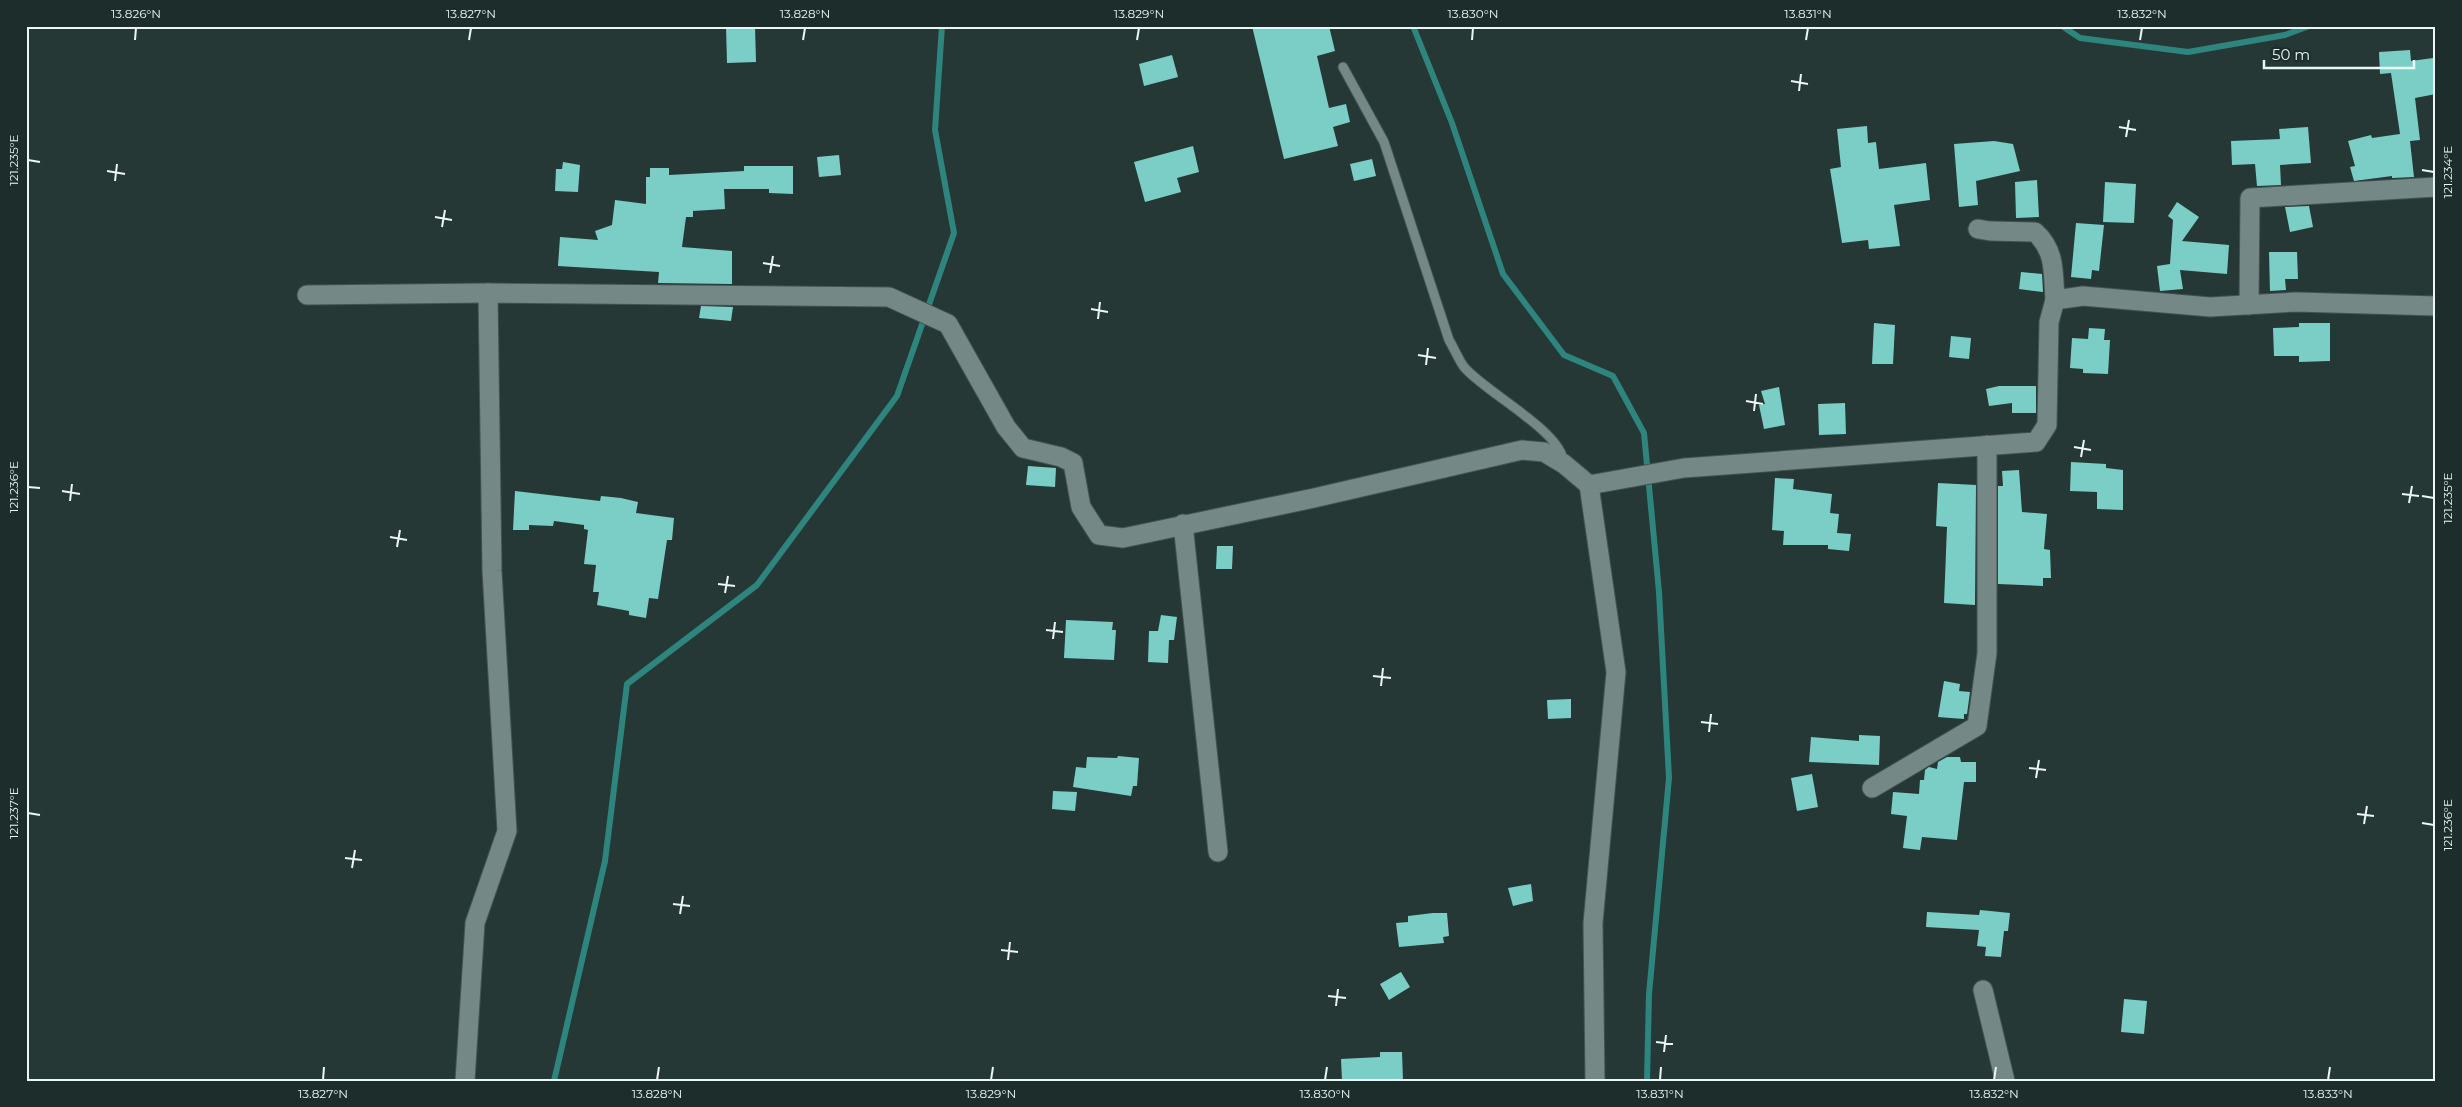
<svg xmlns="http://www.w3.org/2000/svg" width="2462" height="1107" font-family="Montserrat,sans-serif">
<rect width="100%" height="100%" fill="#263836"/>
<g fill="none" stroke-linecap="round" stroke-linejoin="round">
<g stroke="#2e857e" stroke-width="6">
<polyline points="1413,26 1452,123 1503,274 1564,355 1613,376 1644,433 1659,592 1669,778 1649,994 1647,1081"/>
<polyline points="2062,26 2080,38 2188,52 2285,35 2309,26"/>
<polyline points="554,1081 605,861 627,684 757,585 897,396 954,233 935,130 942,26"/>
</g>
</g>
<g fill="#7bcec6">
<polygon points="726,26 755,26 756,62 727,63"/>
<polygon points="1252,26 1329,26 1335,51 1317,56 1329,108 1346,104 1350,122 1333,127 1338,146 1284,159"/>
<polygon points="2410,50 2411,61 2433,58 2436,77 2436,94 2415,98 2420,140 2410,141 2414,177 2392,178 2392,176 2354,181 2350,167 2355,166 2348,141 2371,135 2372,138 2400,134 2391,73 2380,74 2379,52"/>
<polygon points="1172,55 1178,77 1144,86 1139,64"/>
<polygon points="1867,126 1868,143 1876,142 1879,169 1926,163 1930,200 1894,205 1900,246 1869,249 1868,240 1842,243 1830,169 1841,167 1837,129"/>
<polygon points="2308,127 2311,163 2280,165 2281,185 2257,186 2255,164 2232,165 2231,141 2280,139 2279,129"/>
<polygon points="1994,141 2013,144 2020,171 1976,181 1978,205 1959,207 1954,144"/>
<polygon points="1193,146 1199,172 1177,178 1181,192 1145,202 1134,162"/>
<polygon points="839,155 841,175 819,177 817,157"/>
<polygon points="1372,159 1376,176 1354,181 1350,164"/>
<polygon points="563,162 580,165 578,192 555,191 556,169 562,169"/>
<polygon points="744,166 793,166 793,194 769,193 769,189 724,189 725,209 693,211 693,217 686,217 682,247 732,251 732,284 658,283 659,272 558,266 560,237 598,240 595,231 612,225 615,200 646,204 646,177 650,177 650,168 669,168 669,175 744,171"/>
<polygon points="2037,180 2039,217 2016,218 2015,182"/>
<polygon points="2105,182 2136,184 2134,223 2103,222"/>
<polygon points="2177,202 2199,217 2182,241 2229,245 2227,274 2180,270 2183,289 2160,291 2157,266 2170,264 2173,220 2168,216"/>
<polygon points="2309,206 2313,227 2290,232 2285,207"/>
<polygon points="2076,223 2104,225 2099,271 2092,270 2091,279 2071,277"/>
<polygon points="2269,252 2297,252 2298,279 2285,279 2286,290 2270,291"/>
<polygon points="2021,272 2042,274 2043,292 2019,289"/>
<polygon points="701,306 733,307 731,321 699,318"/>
<polygon points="1874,323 1895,325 1893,364 1872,364"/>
<polygon points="2299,323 2330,323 2330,361 2299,362 2299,356 2274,356 2273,328 2299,327"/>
<polygon points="2089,328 2105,329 2104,340 2110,340 2108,374 2083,373 2083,369 2070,368 2072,338 2088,339"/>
<polygon points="1951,336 1971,338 1969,359 1949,357"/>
<polygon points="1999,386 2036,386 2036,413 2012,413 2012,403 1989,406 1986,389"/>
<polygon points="1779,387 1785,425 1764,429 1759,405 1765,404 1761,391"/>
<polygon points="1845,403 1846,434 1819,435 1818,404"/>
<polygon points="2071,462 2106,464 2106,468 2123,470 2123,510 2097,509 2097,492 2070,491"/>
<polygon points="1028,466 1056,468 1055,487 1026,485"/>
<polygon points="2019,470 2022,512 2047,514 2044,549 2050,550 2051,578 2043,578 2043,586 1998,584 1998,486 2003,486 2002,471"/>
<polygon points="1775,478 1794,479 1793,489 1832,494 1830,513 1839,514 1837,533 1851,534 1849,551 1828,549 1828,545 1783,545 1784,531 1772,530"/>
<polygon points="1938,483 1976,485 1975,605 1944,603 1947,527 1936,526"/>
<polygon points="515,491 600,501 601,496 621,498 638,502 636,513 674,518 672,540 667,540 658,599 649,598 646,618 629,615 629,611 597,605 599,592 593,592 596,565 584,564 588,530 584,529 584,525 554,521 553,526 529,525 529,530 513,530"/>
<polygon points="1217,546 1233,546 1232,569 1216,569"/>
<polygon points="1161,615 1177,617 1174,640 1169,640 1168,663 1148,662 1149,631 1158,631"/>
<polygon points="1066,620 1113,622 1112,630 1116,630 1114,660 1064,658"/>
<polygon points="1944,681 1960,684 1959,691 1970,692 1967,714 1964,714 1964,719 1938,717"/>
<polygon points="1571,699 1571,718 1548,719 1547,700"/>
<polygon points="1859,735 1880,736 1879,765 1809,762 1811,737 1859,741"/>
<polygon points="1118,756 1139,758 1137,786 1133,786 1131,796 1073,787 1076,767 1086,768 1087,757 1117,758"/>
<polygon points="1947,757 1960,757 1961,762 1976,762 1976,782 1964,782 1957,840 1922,837 1920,850 1903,848 1907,816 1891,814 1893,792 1919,794 1920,780 1924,780 1925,770 1929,767 1937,769 1938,762"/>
<polygon points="1812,774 1818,807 1797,811 1791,778"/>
<polygon points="1053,791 1077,792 1075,811 1052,809"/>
<polygon points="1531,884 1533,901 1513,906 1508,888"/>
<polygon points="1980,910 2010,913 2008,931 2004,931 2001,957 1985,956 1986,947 1977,946 1979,930 1926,927 1927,912 1979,915"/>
<polygon points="1433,913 1447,913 1449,936 1443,937 1444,943 1399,947 1396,923 1408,922 1408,916"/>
<polygon points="1401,972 1410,987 1389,1000 1380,984"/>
<polygon points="2124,999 2147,1001 2144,1034 2121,1032"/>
<polygon points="1380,1052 1402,1052 1403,1081 1342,1081 1341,1059 1380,1057"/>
</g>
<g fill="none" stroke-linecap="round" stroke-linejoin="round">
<g stroke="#435351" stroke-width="11">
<path id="service" d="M1343,67L1384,142L1449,340C1454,348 1458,359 1464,367C1484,391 1557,429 1563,459"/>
</g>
<g stroke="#435351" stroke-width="21">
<g id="minor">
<path d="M1978,229L1990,231L2035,232C2056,251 2053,273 2055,300"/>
<polyline points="307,295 488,293"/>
<polyline points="2249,305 2250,198 2436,187"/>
<polyline points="1589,485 1616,672 1593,923 1595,1081"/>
<polyline points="1183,524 1218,852"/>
<polyline points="1872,788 1977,726 1987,653 1987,445"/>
<polyline points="1983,990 2005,1081"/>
<polyline points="465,1081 475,923 507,831 492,571 488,293 889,297 948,324 1006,427 1023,448 1061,457 1073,463 1081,507 1099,535 1123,538 1314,498 1522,450 1544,452 1564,464 1589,485 1684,468 2036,442 2047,425 2049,322 2055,300 2083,296 2210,307 2296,302 2436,306"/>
</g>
</g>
<use href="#service" stroke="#748886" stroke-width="9"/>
<use href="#minor" stroke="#748886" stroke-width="19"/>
</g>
<path fill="none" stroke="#ebf6f5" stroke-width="2" d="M135,40L136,28M469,40L471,28M803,40L805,28M1137,40L1139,28M1472,40L1473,28M1806,40L1808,28M2140,40L2142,28M1791,81L1808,84M1799,91L1801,74M2119,127L2136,130M2126,137L2129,120M28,160L40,162M2422,170L2434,172M107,171L125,174M115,181L117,164M435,217L452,220M442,227L445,210M763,263L780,266M770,273L773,256M1091,309L1108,312M1098,319L1100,302M1418,355L1436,358M1426,365L1428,348M1746,401L1763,404M1754,411L1756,394M2074,447L2091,450M2081,457L2084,440M28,487L40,488M62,491L80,494M2402,494L2419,496M2422,496L2434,498M70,501L72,484M2409,503L2412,486M390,537L407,540M397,547L400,530M718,584L735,586M725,593L728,576M1046,630L1063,632M1053,639L1055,622M1373,676L1391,678M1381,686L1383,668M1701,722L1718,724M1709,732L1711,714M2029,768L2046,770M2036,778L2039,760M28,813L40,815M2357,814L2374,816M2422,823L2434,825M2364,824L2367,806M345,858L362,860M352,868L355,850M673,904L690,906M680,914L683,896M1001,950L1018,952M1008,960L1010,942M1328,996L1346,998M1336,1006L1338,989M1656,1042L1673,1044M1664,1052L1666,1035M323,1080L324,1067M657,1080L659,1067M991,1080L993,1067M1325,1080L1327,1067M1660,1080L1661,1067M1994,1080L1996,1067M2328,1080L2330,1067"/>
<rect width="2462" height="1107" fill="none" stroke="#1c2d2c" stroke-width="55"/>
<path d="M2264 60v8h150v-8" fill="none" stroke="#ebf6f5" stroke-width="2.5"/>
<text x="2272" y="60" font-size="15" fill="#ebf6f5" stroke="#1c2d2c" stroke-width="4" paint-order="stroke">50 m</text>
<rect x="28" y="28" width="2406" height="1052" fill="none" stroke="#ebf6f5" stroke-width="2"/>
<g font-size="12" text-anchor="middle" fill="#ebf6f5">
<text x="136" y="18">13.826°N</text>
<text x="471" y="18">13.827°N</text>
<text x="805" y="18">13.828°N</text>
<text x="1139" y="18">13.829°N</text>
<text x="1473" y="18">13.830°N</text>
<text x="1808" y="18">13.831°N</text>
<text x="2142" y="18">13.832°N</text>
<text transform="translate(14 160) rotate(-90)" y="4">121.235°E</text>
<text transform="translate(2448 172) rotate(-90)" y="4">121.234°E</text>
<text transform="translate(14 487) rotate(-90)" y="4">121.236°E</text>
<text transform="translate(2448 498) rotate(-90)" y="4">121.235°E</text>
<text transform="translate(14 813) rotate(-90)" y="4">121.237°E</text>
<text transform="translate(2448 825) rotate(-90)" y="4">121.236°E</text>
<text x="323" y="1098">13.827°N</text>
<text x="657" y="1098">13.828°N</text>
<text x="991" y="1098">13.829°N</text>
<text x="1325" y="1098">13.830°N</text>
<text x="1660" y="1098">13.831°N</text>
<text x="1994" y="1098">13.832°N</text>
<text x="2328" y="1098">13.833°N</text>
</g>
</svg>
